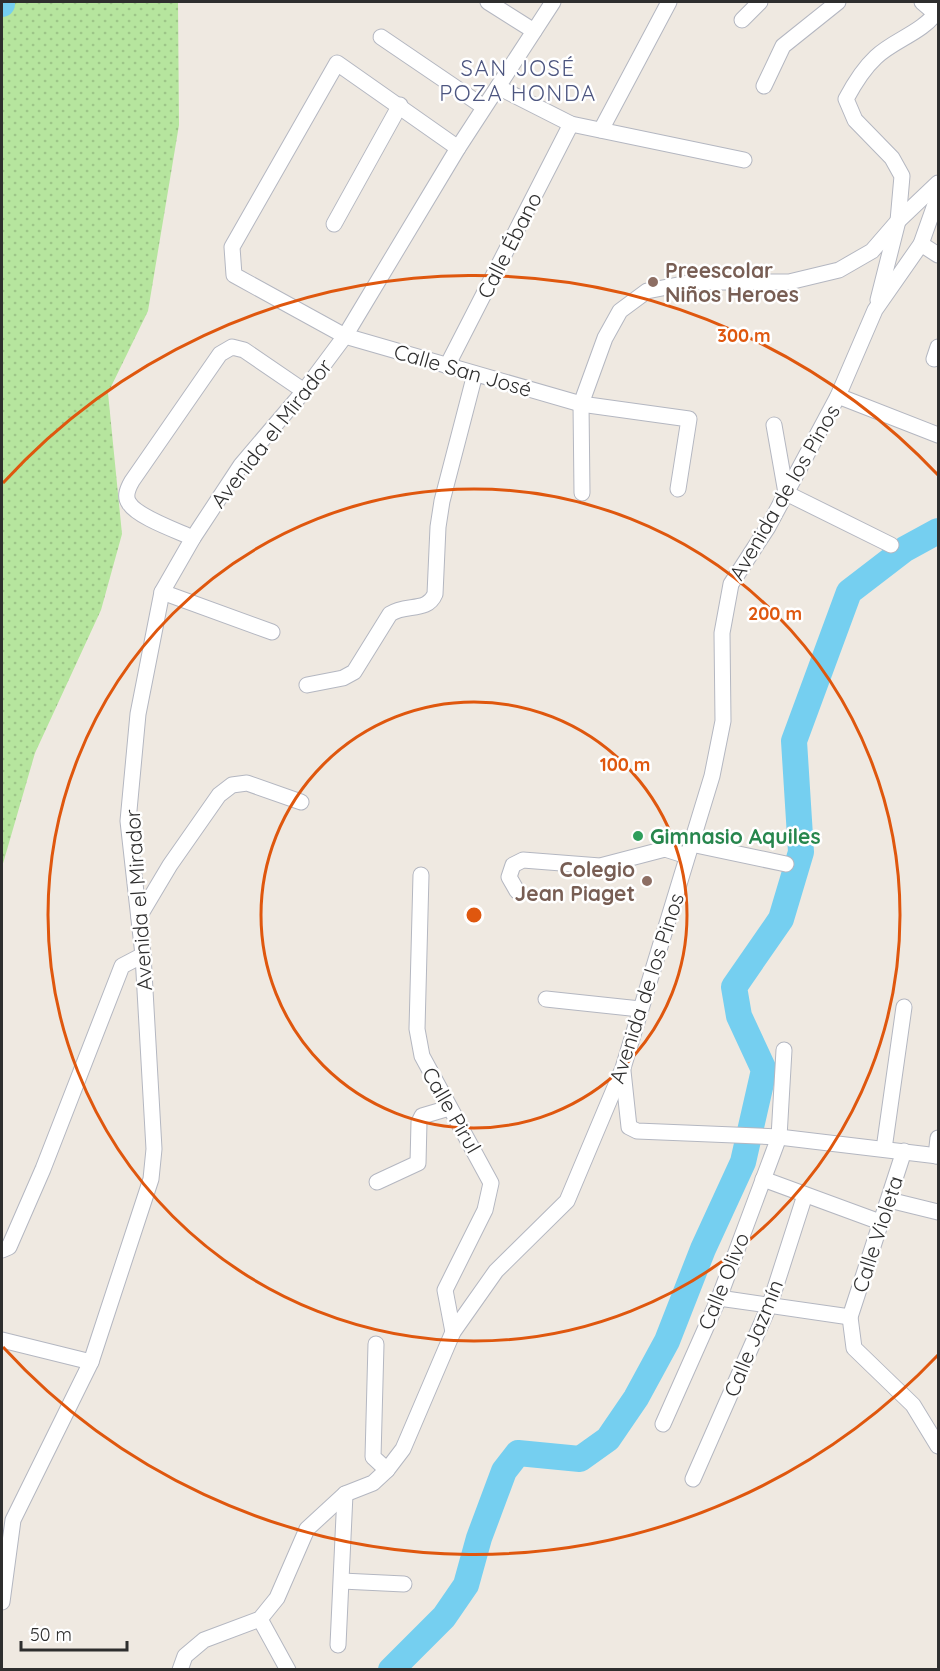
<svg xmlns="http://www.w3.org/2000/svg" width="940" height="1671" font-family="Quicksand,sans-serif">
<defs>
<pattern id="grass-dots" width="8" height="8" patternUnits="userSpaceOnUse" patternTransform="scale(1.5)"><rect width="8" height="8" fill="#b6e59e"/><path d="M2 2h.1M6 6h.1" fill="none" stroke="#9dc588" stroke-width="1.8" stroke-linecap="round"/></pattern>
</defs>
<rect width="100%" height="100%" fill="#efe9e1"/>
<polygon fill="url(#grass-dots)" points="2,2 178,2 179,125 148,311 108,393 122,534 101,610 35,753 2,867"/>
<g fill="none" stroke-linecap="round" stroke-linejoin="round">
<g stroke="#75cff0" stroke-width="26">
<polyline points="2,4 2,2"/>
<polyline points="391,1670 444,1617 466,1585 479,1538 504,1471 518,1453 580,1459 608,1439 636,1398 667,1341 703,1249 743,1162 764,1070 739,1016 734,987 781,919 801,852 794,741 849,592 905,549 938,531"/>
</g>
<g stroke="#b4b7c1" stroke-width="17">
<g id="minor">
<polyline points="488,2 534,31"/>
<polyline points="922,2 936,14"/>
<polyline points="742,20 760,2"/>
<polyline points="381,37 484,107"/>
<polyline points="764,86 783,46 838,2"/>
<polyline points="498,87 571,124 744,160"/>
<polyline points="601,130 669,2"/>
<polyline points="458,148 337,63 232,247 234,275 345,336 581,404 689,419 678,489"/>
<polyline points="334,224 400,105"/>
<polyline points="921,244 938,255"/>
<path d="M878,300L898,221L902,176L892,158L855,120L846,99C854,84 863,69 876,57C895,39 923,33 938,10"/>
<polyline points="934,359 938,347"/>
<polyline points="447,366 571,124"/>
<polyline points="838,396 938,435"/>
<polyline points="774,425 786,493 891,545"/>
<polyline points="582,493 581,404 605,338 620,311 647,291 693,282 789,282 839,270 872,251 898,221 938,183"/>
<path d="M193,538C178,531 137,517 129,503C124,496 128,488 132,481L220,354L232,347L244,350L304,391"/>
<polyline points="162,592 272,632"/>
<path d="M307,685L343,678L354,672L390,614C406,603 427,613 435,594L438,527L442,501L475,374"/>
<polyline points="691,844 786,864"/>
<polyline points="421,875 417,1029 422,1056 491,1183 485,1210 445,1290 453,1332"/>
<polyline points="517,891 509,877 513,865 523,860 600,866 665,849 687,856"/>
<polyline points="139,917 170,865 219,795 232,785 247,783 301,802"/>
<polyline points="546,999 640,1009"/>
<polyline points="623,1071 629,1127 637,1131 779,1137 938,1156"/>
<polyline points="884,1149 904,1007"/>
<polyline points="904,1151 850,1317 854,1348 913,1405 938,1446"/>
<polyline points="936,1156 938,1138"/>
<polyline points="763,1179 880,1222"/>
<polyline points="377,1182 418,1163 419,1122 422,1116 449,1108"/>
<polyline points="889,1200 938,1212"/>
<polyline points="2,1250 9,1247 43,1169 122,966 143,955"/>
<polyline points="719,1298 850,1317"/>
<polyline points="2,1340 91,1362"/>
<polyline points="376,1344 373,1457 387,1470"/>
<polyline points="663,1424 719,1298 779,1137 784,1050"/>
<polyline points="693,1479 770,1304 805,1195"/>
<polyline points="342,1581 404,1584"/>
<polyline points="2,1602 13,1520 91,1362 151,1179 154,1149 143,955 128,821 138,714 162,592 193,538 241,465 304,391 345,336 458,148 553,2"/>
<polyline points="260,1619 288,1670"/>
<polyline points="338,1645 345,1494"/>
<polyline points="180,1670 185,1656 204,1640 260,1619 277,1598 307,1529 345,1494 373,1483 387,1470 403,1449 453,1332 496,1271 567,1201 623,1068 712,776 723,721 722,633 731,584 768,527 838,396 875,310 921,244 938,196"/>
</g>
</g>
<use href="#minor" stroke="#fff" stroke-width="15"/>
</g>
<g fill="none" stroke="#df570e" stroke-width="3">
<circle cx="474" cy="915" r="213"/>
<circle cx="474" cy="915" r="426"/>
<path d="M938 1355A639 639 0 0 1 3 1347M3 483A639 639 0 0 1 938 475"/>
</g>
<g fill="#8d6e63" stroke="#fff" stroke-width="2">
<circle cx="653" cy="282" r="6"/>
<circle cx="647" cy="881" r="6"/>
</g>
<circle fill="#2e9e5b" stroke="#fff" stroke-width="2" cx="638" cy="836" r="6"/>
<g text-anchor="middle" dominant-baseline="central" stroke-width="5" stroke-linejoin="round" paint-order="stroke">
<g font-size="21" fill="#2e2e2e" stroke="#fff">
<text transform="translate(509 245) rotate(-63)">Calle Ébano</text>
<text transform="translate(463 370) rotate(16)">Calle San José</text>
<text transform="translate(271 433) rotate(-52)">Avenida el Mirador</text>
<text transform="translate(784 492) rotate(-60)">Avenida de los Pinos</text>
<text transform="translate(138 900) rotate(-94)">Avenida el Mirador</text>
<text transform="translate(646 988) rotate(-72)">Avenida de los Pinos</text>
<text transform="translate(452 1110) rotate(60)">Calle Pirul</text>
<text transform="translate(877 1234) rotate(-72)">Calle Violeta</text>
<text transform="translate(723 1281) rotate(-68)">Calle Olivo</text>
<text transform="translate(753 1338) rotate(-68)">Calle Jazmín</text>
</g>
<g font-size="21" font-weight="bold" fill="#785e54" stroke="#fff" text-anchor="start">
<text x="665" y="270">Preescolar<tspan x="665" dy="24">Niños Heroes</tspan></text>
<text x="635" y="869" text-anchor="end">Colegio<tspan x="635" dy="24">Jean Piaget</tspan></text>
</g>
<g font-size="21" font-weight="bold" fill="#27864d" stroke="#fff" text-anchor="start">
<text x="650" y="836">Gimnasio Aquiles</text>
</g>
<g font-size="22" letter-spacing="1.5" fill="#4d5680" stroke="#fff">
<text x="518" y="68">SAN JOSÉ<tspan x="518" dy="25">POZA HONDA</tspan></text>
</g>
</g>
<circle cx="474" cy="915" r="9" fill="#df570e" stroke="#fff" stroke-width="3"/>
<g font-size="18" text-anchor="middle" font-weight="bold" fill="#df570e" stroke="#fff" stroke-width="5" stroke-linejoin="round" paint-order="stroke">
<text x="744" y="342">300 m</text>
<text x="775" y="620">200 m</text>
<text x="625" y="771">100 m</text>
</g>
<rect width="940" height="1671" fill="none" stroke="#2e2e2e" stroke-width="6"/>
<path d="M21 1641v9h106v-9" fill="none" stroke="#2e2e2e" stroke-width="3"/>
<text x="30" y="1641" font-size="18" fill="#2e2e2e" stroke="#ffffff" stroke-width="4.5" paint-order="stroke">50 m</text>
</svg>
